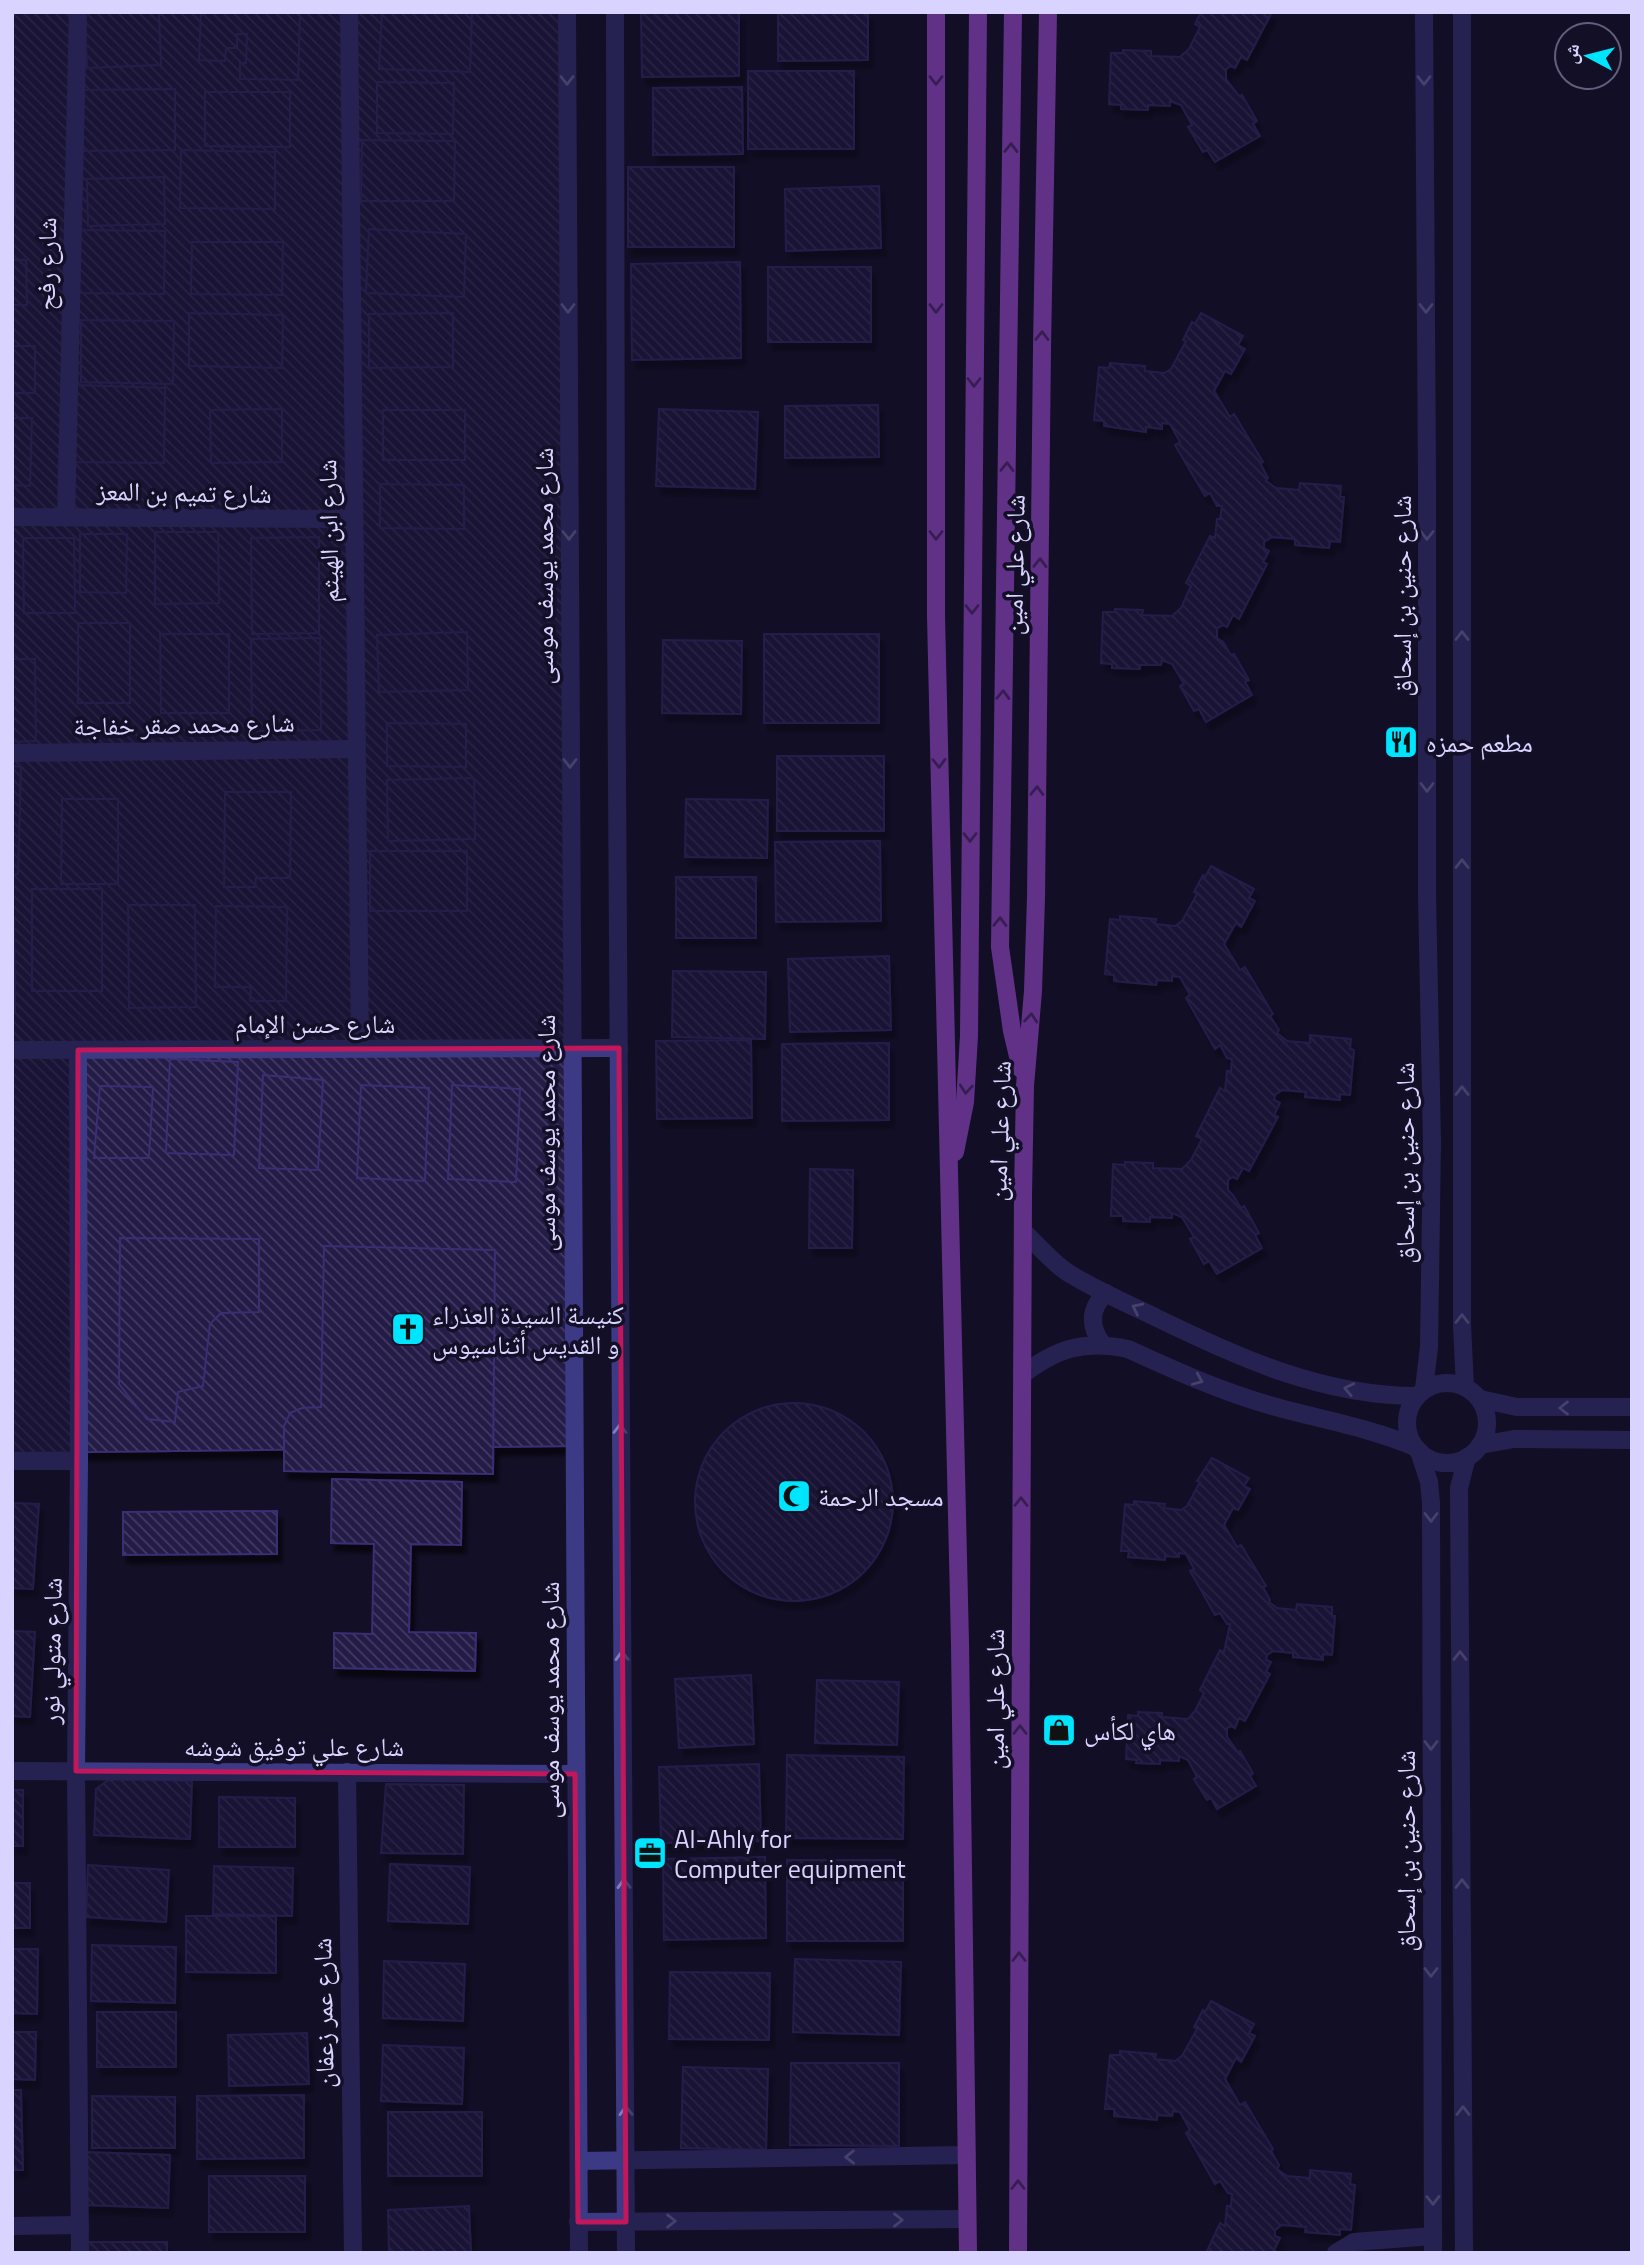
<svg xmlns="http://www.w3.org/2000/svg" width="1644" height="2265" font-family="'Titillium Web','Noto Naskh Arabic',sans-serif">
<defs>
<pattern id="building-back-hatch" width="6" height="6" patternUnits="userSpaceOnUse" patternTransform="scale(1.75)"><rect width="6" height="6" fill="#241b47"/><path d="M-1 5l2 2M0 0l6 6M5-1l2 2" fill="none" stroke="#433b63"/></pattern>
<filter id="shadow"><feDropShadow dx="4.5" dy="8" stdDeviation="2" flood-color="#0009"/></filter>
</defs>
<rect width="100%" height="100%" fill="#130f26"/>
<g fill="url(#building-back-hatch)" stroke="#3b2d73" stroke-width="2" filter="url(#shadow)">
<rect x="12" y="12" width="4" height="44"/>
<polygon points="12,12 567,12 573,1446 12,1453"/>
<polygon points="85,12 159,12 161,65 87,68"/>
<polygon points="201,12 300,12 298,80 240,79 240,63 246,63 247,34 237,34 237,48 226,48 225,61 199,60"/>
<polygon points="382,12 472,12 470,72 379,69"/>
<polygon points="641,12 739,12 739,76 642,77"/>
<polygon points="778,12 868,12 868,60 778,61"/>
<polygon points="1201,12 1272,12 1247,60 1241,57 1235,68 1231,66 1226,69 1226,79 1239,96 1242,95 1257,121 1253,124 1260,136 1215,162 1207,150 1203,152 1188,127 1192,125 1181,105 1170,101 1170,106 1148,105 1148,110 1121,109 1121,105 1109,104 1111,53 1123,53 1123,50 1151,51 1151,56 1180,57 1189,49 1200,27 1195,24"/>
<rect x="748" y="71" width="106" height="78"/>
<polygon points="377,82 454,83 453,134 377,133"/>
<polygon points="742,87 743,154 653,155 653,88"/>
<polygon points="175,89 175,150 81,151 80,90"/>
<polygon points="205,92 290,92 290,147 205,146"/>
<polygon points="362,140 455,141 454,201 361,201"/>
<polygon points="181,150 275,152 275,209 180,208"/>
<polygon points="12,152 14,152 15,214 12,215"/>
<rect x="628" y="167" width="106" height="80"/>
<polygon points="164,177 165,224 88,226 87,179"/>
<polygon points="879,186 881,248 786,251 785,189"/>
<polygon points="369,229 466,234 464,297 366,293"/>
<polygon points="75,230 165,231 164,294 74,293"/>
<polygon points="192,242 283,242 282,295 191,294"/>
<polygon points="12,260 26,260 27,305 12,305"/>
<polygon points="740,262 741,358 632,360 631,264"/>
<rect x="768" y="267" width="103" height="75"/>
<polygon points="189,313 283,315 282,368 189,366"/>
<polygon points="453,313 453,367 369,368 369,314"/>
<polygon points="1201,313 1243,336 1238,345 1245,349 1231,374 1225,371 1214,391 1230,417 1234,414 1263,462 1260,463 1268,478 1266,481 1276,488 1299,490 1300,483 1341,486 1340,497 1344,497 1340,542 1330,541 1329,548 1295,545 1295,539 1272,537 1264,542 1264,548 1269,551 1263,562 1267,564 1239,619 1233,615 1227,627 1223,625 1217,628 1217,638 1223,642 1231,655 1234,654 1249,680 1245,682 1252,695 1206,722 1199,709 1194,711 1180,686 1184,684 1172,664 1162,660 1161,665 1140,665 1140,669 1112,668 1112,664 1101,663 1103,612 1115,612 1115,609 1143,610 1142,615 1172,616 1181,608 1191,586 1186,583 1210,536 1215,538 1217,519 1220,519 1222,506 1217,506 1210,493 1205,496 1175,445 1180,442 1170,424 1162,423 1162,429 1146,427 1146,432 1104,426 1104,421 1094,420 1099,367 1109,368 1110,363 1145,366 1145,371 1164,373 1171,369 1186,341 1183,340 1192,322 1195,324"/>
<polygon points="81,320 174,321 173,384 81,382"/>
<rect x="12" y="346" width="23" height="47"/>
<polygon points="75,385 165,388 164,463 73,462"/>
<polygon points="878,405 879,457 785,458 785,406"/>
<polygon points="282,409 282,462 211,463 210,410"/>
<polygon points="659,409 758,412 755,489 656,486"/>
<rect x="383" y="410" width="82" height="50"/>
<polygon points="12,418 32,418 30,486 12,485"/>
<polygon points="380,484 464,485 464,529 380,528"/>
<polygon points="155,532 218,532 219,603 155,604"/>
<polygon points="80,534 127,534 126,593 80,592"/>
<polygon points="319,537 319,633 252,634 251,538"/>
<polygon points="23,538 74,538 75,613 24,613"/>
<rect x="78" y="623" width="52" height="80"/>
<polygon points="467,632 468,690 379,692 377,635"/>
<polygon points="160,634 229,634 229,713 161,713"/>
<rect x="764" y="634" width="115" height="89"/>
<polygon points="320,638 321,730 252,731 251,639"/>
<polygon points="663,640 742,641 741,714 662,713"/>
<polygon points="12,659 35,659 36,741 12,742"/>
<polygon points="387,723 466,724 466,767 387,766"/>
<rect x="777" y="756" width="107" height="75"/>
<polygon points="12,766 21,767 18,874 12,874"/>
<polygon points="474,778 475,839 388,841 387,780"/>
<polygon points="225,792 291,792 290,878 256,878 255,887 224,887"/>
<polygon points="62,799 118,799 118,884 61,884"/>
<polygon points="686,799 768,800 767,858 685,857"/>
<polygon points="880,841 881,921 776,922 775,842"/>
<rect x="370" y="851" width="97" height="60"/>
<polygon points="1211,866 1254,889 1249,898 1255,901 1241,927 1236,923 1224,944 1240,970 1245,967 1273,1014 1270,1016 1279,1030 1277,1033 1287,1041 1310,1043 1310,1035 1351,1039 1350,1049 1354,1050 1350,1095 1340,1094 1340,1100 1305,1097 1306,1092 1282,1090 1275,1095 1274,1100 1280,1103 1274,1115 1278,1117 1249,1171 1243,1168 1237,1179 1233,1177 1228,1180 1228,1190 1233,1195 1241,1208 1244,1206 1259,1233 1255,1235 1262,1248 1217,1274 1209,1261 1204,1264 1190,1239 1194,1237 1182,1217 1172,1213 1172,1218 1150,1217 1150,1222 1123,1221 1123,1216 1111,1216 1113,1164 1125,1165 1125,1162 1153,1163 1153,1168 1182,1169 1191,1160 1202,1139 1196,1136 1220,1088 1225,1091 1227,1071 1231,1071 1232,1059 1227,1058 1220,1045 1215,1049 1186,998 1190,995 1180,977 1172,976 1172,981 1157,980 1156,985 1114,981 1114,975 1105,974 1110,919 1120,920 1120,916 1156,919 1155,924 1175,926 1182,921 1197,894 1194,892 1203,875 1205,877"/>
<rect x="676" y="877" width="80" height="61"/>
<rect x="32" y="889" width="70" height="102"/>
<polygon points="128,905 195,905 196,1007 129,1008"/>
<polygon points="216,906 287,907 286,1001 250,1001 251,987 215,987"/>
<polygon points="12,920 14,920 15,1013 12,1013"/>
<polygon points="889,956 891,1030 790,1032 788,959"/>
<polygon points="673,971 766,972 765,1039 672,1037"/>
<polygon points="751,1040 752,1118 657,1119 656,1041"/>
<polygon points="889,1043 889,1120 782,1121 782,1044"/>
<polygon points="170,1059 238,1062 234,1155 166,1153"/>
<polygon points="263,1075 323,1080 318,1170 259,1168"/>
<polygon points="361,1085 429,1088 425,1181 357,1178"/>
<polygon points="452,1085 520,1089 516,1182 448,1179"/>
<polygon points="100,1086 153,1087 149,1158 94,1158"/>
<polygon points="810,1169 853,1170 852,1248 809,1248"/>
<polygon points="120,1238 259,1239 259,1312 221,1313 210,1324 203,1386 178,1392 175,1422 147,1419 119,1384"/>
<polygon points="324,1246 495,1250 493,1474 284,1471 284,1426 290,1413 302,1408 321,1407"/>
<circle cx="794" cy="1502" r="99"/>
<polygon points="1212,1458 1249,1478 1244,1486 1250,1489 1238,1510 1233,1508 1224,1525 1237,1547 1241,1545 1266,1586 1263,1587 1270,1600 1269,1602 1277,1608 1296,1610 1297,1604 1332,1607 1332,1616 1335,1616 1332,1655 1323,1654 1323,1660 1293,1657 1293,1653 1273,1651 1267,1655 1266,1660 1271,1662 1266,1672 1270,1674 1245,1721 1239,1718 1235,1728 1231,1726 1227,1728 1227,1737 1238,1752 1240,1751 1253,1773 1250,1776 1256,1786 1217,1809 1211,1798 1207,1800 1194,1779 1197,1777 1188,1760 1179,1756 1179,1761 1160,1760 1160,1764 1136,1763 1137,1760 1126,1759 1128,1715 1138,1716 1138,1712 1162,1713 1162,1717 1188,1719 1195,1711 1204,1693 1200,1690 1220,1650 1224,1652 1230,1624 1227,1624 1220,1613 1215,1615 1190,1571 1194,1569 1186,1554 1179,1553 1179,1557 1165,1556 1165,1560 1128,1557 1129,1551 1121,1551 1125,1504 1134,1505 1134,1501 1165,1504 1164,1508 1181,1510 1187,1506 1200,1482 1197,1481"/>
<polygon points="332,1479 462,1482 461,1545 411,1544 409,1632 476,1633 475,1671 334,1668 334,1633 372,1634 374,1544 331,1543"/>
<polygon points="12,1503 39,1504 33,1589 12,1588"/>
<polygon points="277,1511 277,1554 123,1555 123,1512"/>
<polygon points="12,1631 35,1632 30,1717 12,1716"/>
<polygon points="751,1675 754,1744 679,1748 675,1679"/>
<polygon points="817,1680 899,1682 897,1745 815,1743"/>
<polygon points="787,1755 904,1757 903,1839 786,1838"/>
<polygon points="759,1764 761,1841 661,1843 659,1767"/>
<polygon points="111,1778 192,1781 190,1839 94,1835 96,1789"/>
<polygon points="386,1784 464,1785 463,1854 381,1853"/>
<rect x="12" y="1790" width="11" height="56"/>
<polygon points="219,1797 295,1798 295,1847 219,1847"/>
<polygon points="765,1857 766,1938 664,1940 663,1859"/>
<rect x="787" y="1860" width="116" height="81"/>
<polygon points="390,1864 470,1867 468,1924 388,1921"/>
<polygon points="88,1865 169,1870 166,1922 86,1917"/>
<polygon points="214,1866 293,1868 292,1916 213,1914"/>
<rect x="12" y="1883" width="18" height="45"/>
<polygon points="186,1916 276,1916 276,1973 186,1972"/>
<polygon points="92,1945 176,1947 175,2003 91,2001"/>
<polygon points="12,1949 38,1949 37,2014 12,2013"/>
<polygon points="795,1959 901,1962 899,2035 793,2032"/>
<polygon points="384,1961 465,1964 463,2021 383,2018"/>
<polygon points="670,1972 770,1973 769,2040 669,2039"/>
<polygon points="1211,2001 1254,2024 1249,2033 1255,2036 1241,2062 1236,2058 1225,2079 1240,2105 1245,2102 1273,2149 1271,2151 1279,2165 1277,2169 1287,2176 1310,2178 1310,2170 1351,2174 1350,2184 1355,2185 1351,2230 1340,2229 1340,2235 1305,2232 1306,2227 1282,2225 1275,2230 1275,2236 1280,2238 1274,2250 1278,2253 1206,2253 1220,2223 1225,2226 1227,2206 1231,2206 1232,2194 1228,2193 1220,2181 1215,2184 1186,2133 1190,2130 1180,2112 1173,2111 1172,2116 1157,2115 1157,2120 1114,2116 1114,2109 1105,2109 1110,2055 1120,2055 1120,2051 1156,2054 1155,2059 1175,2061 1182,2056 1197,2029 1194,2027 1203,2010 1205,2012"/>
<rect x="97" y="2012" width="79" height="55"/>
<polygon points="12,2032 36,2032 35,2080 12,2079"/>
<polygon points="307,2033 309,2084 229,2086 228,2035"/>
<polygon points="383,2045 464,2048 462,2104 381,2101"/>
<polygon points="791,2063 899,2063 899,2146 790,2145"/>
<polygon points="683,2067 768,2069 766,2150 681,2148"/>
<polygon points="12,2090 21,2090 23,2170 12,2170"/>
<polygon points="304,2095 304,2158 197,2159 197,2096"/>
<polygon points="92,2096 175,2097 175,2148 92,2148"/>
<rect x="388" y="2112" width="94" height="64"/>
<polygon points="85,2152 170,2155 168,2208 83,2205"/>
<rect x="209" y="2176" width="96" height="56"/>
<polygon points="469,2206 471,2253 389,2253 388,2210"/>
<rect x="87" y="2242" width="80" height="11"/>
</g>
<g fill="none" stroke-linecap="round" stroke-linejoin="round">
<g stroke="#3d3a85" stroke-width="18">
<polyline points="349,12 360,1049"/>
<polyline points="567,12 579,2253"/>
<polyline points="615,12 616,612 626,2253"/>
<polyline points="1424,12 1427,480 1427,895 1432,1142 1429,1347 1424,1389"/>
<polyline points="1462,12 1462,1325 1465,1387"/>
<polyline points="12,517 354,519"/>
<polyline points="66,517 78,12"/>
<polyline points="12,753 356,749"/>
<polyline points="12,1050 619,1048"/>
<polyline points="78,1050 79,1461 76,1771 80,2253"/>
<path d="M1023,1231C1038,1245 1053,1264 1070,1274C1098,1291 1128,1304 1157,1318C1239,1358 1323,1396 1417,1396"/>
<path d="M1103,1345C1089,1327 1089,1309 1106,1293"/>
<path d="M1022,1375C1057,1348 1084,1340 1128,1349C1174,1370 1220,1391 1269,1405C1318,1419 1368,1427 1415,1447"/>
<circle cx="1447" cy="1423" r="40"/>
<polyline points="1480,1399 1517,1407 1632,1407"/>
<polyline points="1480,1445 1514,1439 1632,1440"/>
<polyline points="1419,1451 1429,1482 1431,1503 1433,2253"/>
<polyline points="12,1461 79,1461"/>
<polyline points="12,1771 575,1774"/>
<polyline points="347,1772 353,2253"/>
<polyline points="579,2161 967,2155"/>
<polyline points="578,2222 967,2219"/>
<polyline points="12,2226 80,2225"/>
<polyline points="1336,2253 1354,2242 1433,2236"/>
<polyline points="1464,2253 1459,1488 1467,1457"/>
</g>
<g stroke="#c25bff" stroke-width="18">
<polyline points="936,12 936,616 960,1643 968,2253"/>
<polyline points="1013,12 1000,947 1012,1031 1021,1069"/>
<polyline points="955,1152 965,1102 969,1036 978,12"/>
<polyline points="1018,2253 1023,1194 1025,1086 1033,991 1036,898 1042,347 1048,12"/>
</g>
</g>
<defs><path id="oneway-chevron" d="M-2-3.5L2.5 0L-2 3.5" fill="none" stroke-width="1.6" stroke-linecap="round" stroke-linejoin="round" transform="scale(1.75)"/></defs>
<g stroke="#837fbc">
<use href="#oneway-chevron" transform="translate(567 80) rotate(90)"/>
<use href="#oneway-chevron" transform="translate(1424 80) rotate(90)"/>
<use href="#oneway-chevron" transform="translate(568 308) rotate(90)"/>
<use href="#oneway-chevron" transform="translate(1426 308) rotate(90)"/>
<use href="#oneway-chevron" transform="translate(569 535) rotate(90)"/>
<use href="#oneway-chevron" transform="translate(1427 535) rotate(90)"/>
<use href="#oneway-chevron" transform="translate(1462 636) rotate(-90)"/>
<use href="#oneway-chevron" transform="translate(570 763) rotate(90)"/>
<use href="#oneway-chevron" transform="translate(1427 787) rotate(90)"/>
<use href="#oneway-chevron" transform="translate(1462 864) rotate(-90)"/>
<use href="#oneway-chevron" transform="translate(1462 1091) rotate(-90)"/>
<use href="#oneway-chevron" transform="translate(1137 1308) rotate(-154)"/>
<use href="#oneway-chevron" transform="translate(1462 1319) rotate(-90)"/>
<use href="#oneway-chevron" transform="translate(1198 1380) rotate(23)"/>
<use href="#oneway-chevron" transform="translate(1349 1389) rotate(-168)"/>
<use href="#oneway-chevron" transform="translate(1564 1408) rotate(180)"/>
<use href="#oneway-chevron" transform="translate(620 1429) rotate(-90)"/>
<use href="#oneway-chevron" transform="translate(1431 1517) rotate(90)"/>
<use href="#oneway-chevron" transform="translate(622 1656) rotate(-91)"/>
<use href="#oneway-chevron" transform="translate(1460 1656) rotate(-90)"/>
<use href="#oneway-chevron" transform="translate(1431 1745) rotate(90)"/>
<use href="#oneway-chevron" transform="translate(624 1884) rotate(-91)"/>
<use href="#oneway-chevron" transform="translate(1462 1884) rotate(-90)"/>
<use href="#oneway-chevron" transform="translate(1431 1972) rotate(90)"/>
<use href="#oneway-chevron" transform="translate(626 2111) rotate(-91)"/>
<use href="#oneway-chevron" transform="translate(1463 2111) rotate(-90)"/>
<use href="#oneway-chevron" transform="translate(850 2157) rotate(179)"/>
<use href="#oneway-chevron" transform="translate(1433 2200) rotate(89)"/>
<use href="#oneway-chevron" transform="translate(898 2220)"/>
<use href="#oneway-chevron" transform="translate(671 2221)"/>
</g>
<g stroke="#623188">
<use href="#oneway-chevron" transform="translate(936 80) rotate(90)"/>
<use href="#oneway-chevron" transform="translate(1011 148) rotate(-89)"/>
<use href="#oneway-chevron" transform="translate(936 308) rotate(90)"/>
<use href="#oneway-chevron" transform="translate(1042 336) rotate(-89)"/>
<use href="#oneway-chevron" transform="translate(974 382) rotate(90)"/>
<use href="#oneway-chevron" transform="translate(1007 467) rotate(-89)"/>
<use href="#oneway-chevron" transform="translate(936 535) rotate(90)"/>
<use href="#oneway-chevron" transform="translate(1040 563) rotate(-89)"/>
<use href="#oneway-chevron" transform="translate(972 609) rotate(90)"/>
<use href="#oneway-chevron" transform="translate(1003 695) rotate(-89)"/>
<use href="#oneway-chevron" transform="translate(939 763) rotate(89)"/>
<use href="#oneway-chevron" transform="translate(1037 791) rotate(-89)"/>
<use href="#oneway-chevron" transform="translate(970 837) rotate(90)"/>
<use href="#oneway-chevron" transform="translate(1000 922) rotate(-89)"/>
<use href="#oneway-chevron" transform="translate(1031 1018) rotate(-85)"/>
<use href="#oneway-chevron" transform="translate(966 1089) rotate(95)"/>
<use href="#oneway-chevron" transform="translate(1021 1502) rotate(-90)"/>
<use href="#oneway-chevron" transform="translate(1020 1730) rotate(-90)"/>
<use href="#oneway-chevron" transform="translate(1019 1957) rotate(-90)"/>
<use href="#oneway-chevron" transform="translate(1018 2185) rotate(-90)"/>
</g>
<path d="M0 0H1644V2265H0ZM619,1048L626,2222H578L575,1774L76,1771L78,1050Z" fill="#130f26" fill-opacity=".55" fill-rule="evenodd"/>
<path fill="none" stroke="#c2185b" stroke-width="5" stroke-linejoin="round" d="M619,1048L626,2222H578L575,1774L76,1771L78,1050Z"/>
<defs>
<g id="restaurant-square" transform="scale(1.75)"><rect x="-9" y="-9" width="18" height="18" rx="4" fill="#00e5ff" stroke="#130f26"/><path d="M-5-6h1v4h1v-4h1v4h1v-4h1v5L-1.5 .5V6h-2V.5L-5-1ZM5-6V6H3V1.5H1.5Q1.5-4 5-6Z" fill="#111"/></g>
<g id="church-square" transform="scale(1.75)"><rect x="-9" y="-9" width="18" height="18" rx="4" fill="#00e5ff" stroke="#130f26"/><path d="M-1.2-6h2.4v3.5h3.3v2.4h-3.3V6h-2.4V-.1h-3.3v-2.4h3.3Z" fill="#111"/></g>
<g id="mosque-square" transform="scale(1.75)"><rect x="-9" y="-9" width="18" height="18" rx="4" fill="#00e5ff" stroke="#130f26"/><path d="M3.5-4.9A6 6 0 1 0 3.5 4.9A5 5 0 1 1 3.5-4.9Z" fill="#111"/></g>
<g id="shop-square" transform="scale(1.75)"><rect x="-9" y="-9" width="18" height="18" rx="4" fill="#00e5ff" stroke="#130f26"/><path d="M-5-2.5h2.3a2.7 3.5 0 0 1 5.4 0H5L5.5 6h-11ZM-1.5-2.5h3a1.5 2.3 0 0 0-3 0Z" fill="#111"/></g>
<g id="office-square" transform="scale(1.75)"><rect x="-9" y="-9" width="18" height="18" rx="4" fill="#00e5ff" stroke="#130f26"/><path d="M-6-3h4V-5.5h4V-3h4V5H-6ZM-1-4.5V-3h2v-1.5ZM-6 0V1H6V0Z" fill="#111"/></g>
</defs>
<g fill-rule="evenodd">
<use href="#restaurant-square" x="1401" y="742"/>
<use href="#church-square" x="408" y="1329"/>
<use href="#mosque-square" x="794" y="1496"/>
<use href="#shop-square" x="1059" y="1730"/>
<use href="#office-square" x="650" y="1853"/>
</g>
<g text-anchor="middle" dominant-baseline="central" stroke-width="7" stroke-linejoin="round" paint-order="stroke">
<g font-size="26" fill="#d9d4ff" stroke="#130f26">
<text transform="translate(46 264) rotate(-89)">شارع رفح</text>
<text transform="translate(184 492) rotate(1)">شارع تميم بن المعز</text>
<text transform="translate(328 531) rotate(-91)">شارع ابن الهيثم</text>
<text transform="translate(1014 565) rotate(-89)">شارع علي امين</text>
<text transform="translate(543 566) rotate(-90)">شارع محمد يوسف موسى</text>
<text transform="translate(1401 596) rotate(-90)">شارع حنين بن إسحاق</text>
<text transform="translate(184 724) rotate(-1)">شارع محمد صقر خفاجة</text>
<text x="315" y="1023">شارع حسن الإمام</text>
<text transform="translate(999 1131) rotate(-88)">شارع علي امين</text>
<text transform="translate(545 1133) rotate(-90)">شارع محمد يوسف موسى</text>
<text transform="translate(1404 1163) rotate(-90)">شارع حنين بن إسحاق</text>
<text transform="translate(51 1651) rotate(-89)">شارع متولي نور</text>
<text transform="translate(994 1699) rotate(-90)">شارع علي امين</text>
<text transform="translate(549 1700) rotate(-90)">شارع محمد يوسف موسى</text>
<text x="294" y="1746">شارع علي توفيق شوشه</text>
<text transform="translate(1405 1851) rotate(-90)">شارع حنين بن إسحاق</text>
<text transform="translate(323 2013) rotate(-91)">شارع عمر زعفان</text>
</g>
<g font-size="26" fill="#d9d4ff" stroke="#130f26" text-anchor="start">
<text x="1426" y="742">مطعم حمزه</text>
<text x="432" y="1314">كنيسة السيدة العذراء<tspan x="432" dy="30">و القديس أثناسيوس</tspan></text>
<text x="818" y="1496">مسجد الرحمة</text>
<text x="1084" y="1730">هاي لكأس</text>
<text x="674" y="1838">Al-Ahly for<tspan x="674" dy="30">Computer equipment</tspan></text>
</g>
</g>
<rect width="1644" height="2265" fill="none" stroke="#d9d4ff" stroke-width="28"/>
<g transform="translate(1588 56) rotate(277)"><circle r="33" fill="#130f26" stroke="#625e7d" stroke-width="2"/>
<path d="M0-5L12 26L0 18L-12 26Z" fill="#00e5ff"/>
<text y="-10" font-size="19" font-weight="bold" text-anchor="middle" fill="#d9d4ff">ش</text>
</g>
</svg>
